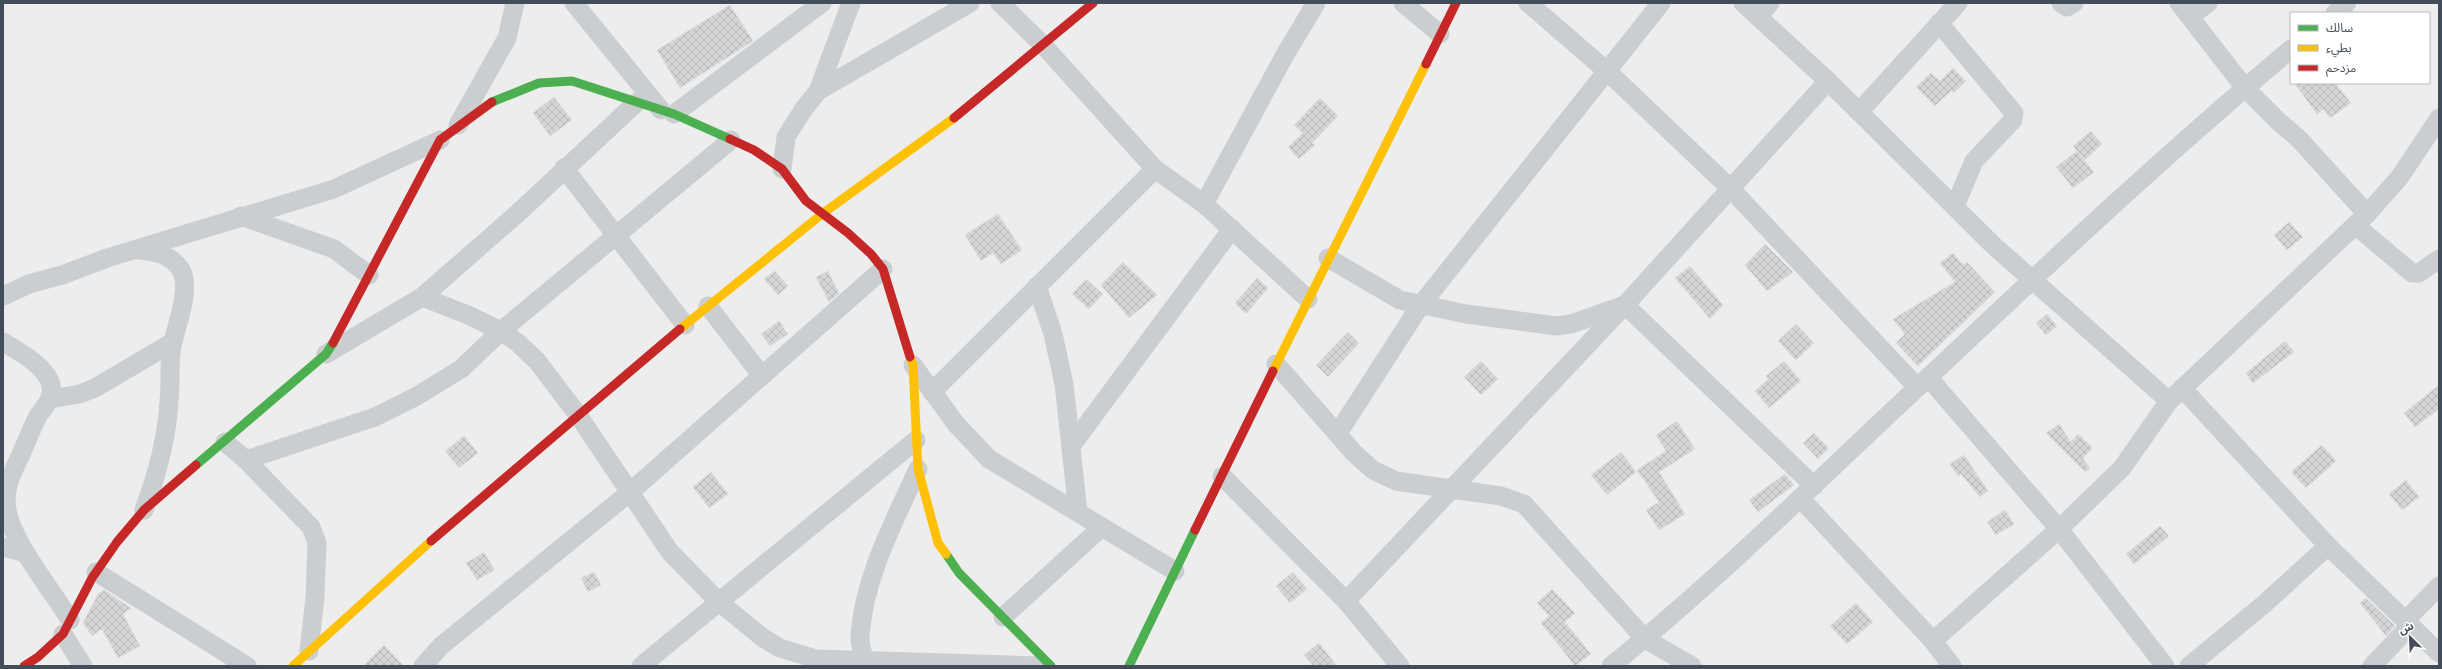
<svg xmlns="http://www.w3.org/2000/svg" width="2442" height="669" font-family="Barlow,'Noto Sans Arabic',sans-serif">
<defs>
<pattern id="building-cross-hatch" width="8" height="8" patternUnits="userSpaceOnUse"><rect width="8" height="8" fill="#d5d5d7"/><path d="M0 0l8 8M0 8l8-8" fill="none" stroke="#b8b8bb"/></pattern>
</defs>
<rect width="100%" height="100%" fill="#eeeded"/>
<g fill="url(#building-cross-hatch)" stroke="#dfdfe0">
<polygon points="730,5 753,41 680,88 657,50"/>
<polygon points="1953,68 1966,81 1954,93 1951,91 1935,106 1916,87 1931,73 1940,81"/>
<polygon points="2294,83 2335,83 2351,103 2330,118 2323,109 2317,114"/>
<polygon points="554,97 572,120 550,136 533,113"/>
<polygon points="1320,98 1338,116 1312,143 1315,145 1299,159 1288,147 1303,133 1294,125"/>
<polygon points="2091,131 2102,144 2085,160 2073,146"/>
<polygon points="2077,151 2094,172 2073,188 2056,167"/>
<polygon points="998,214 1022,250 1001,264 993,253 981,261 965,235"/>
<polygon points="2289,222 2303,237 2287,250 2274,235"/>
<polygon points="1765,244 1793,272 1767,291 1745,265"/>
<polygon points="1953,253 1963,265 1967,262 1995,292 1918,366 1896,343 1905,334 1893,319 1955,282 1940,263"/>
<polygon points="1123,262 1157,295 1129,318 1101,285"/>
<polygon points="1690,266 1723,305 1710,319 1675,278"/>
<polygon points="775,271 788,286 778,295 764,279"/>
<polygon points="828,271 839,293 829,302 816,277"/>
<polygon points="1257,278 1268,288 1246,314 1235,303"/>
<polygon points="1086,279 1103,294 1089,309 1072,294"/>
<polygon points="2047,314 2057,326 2046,335 2036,323"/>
<polygon points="779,321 788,334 770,346 761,334"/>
<polygon points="1796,324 1814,343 1796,360 1778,341"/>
<polygon points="1348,332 1359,343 1328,377 1316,365"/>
<polygon points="2285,341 2294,352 2253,383 2246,373"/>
<polygon points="1481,361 1498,379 1481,395 1464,377"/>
<polygon points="1784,361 1801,381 1769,408 1755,391 1768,379 1766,376"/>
<polygon points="2439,385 2439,409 2415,427 2404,413"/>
<polygon points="1677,421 1695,449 1659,472 1685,514 1659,530 1646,510 1659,502 1637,470 1666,451 1656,435"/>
<polygon points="2059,424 2071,442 2078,434 2093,448 2083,458 2090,468 2085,472 2046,433"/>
<polygon points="1814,433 1829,448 1818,459 1803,443"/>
<polygon points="464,436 478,453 459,468 445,451"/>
<polygon points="2322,445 2336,461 2306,488 2291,472"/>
<polygon points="1621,452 1636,472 1607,495 1591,475"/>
<polygon points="1964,455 1988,491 1980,497 1961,474 1958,476 1950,464"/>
<polygon points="711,472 728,494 709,508 693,487"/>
<polygon points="1785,474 1794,485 1758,512 1749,500"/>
<polygon points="2406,480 2419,497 2402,510 2389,494"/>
<polygon points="2005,510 2014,524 1996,535 1987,522"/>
<polygon points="2160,526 2169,536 2134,564 2126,554"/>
<polygon points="484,552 495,570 477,580 466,563"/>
<polygon points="594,572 601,585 588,592 581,578"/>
<polygon points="1293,572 1307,589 1290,603 1276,586"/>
<polygon points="1552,589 1575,613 1565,622 1591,654 1575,666 1541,623 1549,616 1537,603"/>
<polygon points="104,590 131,608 123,614 140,646 118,658 102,629 92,636 83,623 98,594"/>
<polygon points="2366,598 2395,626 2386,636 2360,603"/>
<polygon points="1856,603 1873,622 1847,644 1830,626"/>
<polygon points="1319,643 1337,666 1313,666 1304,655"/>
<polygon points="384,645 404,666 363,666"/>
</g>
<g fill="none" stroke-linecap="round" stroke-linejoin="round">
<g stroke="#cbced1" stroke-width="19">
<polyline points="574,3 661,110"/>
<polyline points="1000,3 1043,45 1155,169 1204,204 1308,299"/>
<polyline points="1403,3 1440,34"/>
<polyline points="1528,3 1608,72 1730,188 1917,387"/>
<polyline points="1743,3 1828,81 1993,245 2169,401"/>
<polyline points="2061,3 2067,7 2074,3"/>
<polyline points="2179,3 2245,88 2278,121 2299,139 2367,214"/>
<polyline points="2335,13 2347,3"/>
<polyline points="1758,16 1770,3"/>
<polyline points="2191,16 2208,3"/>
<polyline points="1939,23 2014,113 2013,120 1974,161 1955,206"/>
<polyline points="818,91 970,3"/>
<polyline points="1859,112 1958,3"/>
<polyline points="674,114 822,3"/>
<polyline points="458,125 507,38 515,3"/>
<polyline points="564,168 685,325"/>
<polyline points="782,169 786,137 803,110 818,91 851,3"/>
<polyline points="1204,204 1286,53 1316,3"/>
<polyline points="241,216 334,249 369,275"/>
<polyline points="2355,225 2412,273 2419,273 2439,259"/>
<path d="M138,250C155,251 173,255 182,272C191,293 174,330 171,352C169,368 171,385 169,401C167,438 157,475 144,510"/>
<polyline points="1328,258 1400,300 1466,314 1557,326 1571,324 1622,306"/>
<polyline points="1037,286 1053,334 1064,384 1078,512"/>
<polyline points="3,296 29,284 62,275 107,258 334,189 440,140"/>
<polyline points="422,297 468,315 501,331 518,343 537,361 578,415 670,552 719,602 763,638 780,648 816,659 1038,666"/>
<polyline points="1625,305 1814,486"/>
<polyline points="708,306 762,376"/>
<path d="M3,342C20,352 60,373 50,398C47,405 42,410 38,416C32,428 27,440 22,452C13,472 3,487 7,510C12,542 52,590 70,620"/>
<polyline points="326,354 422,297 518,213 637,102"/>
<polyline points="1276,364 1354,453 1373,470 1396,481 1501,496 1524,504 1645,639 1692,666"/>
<polyline points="913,365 956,424 989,459 1175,571"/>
<polyline points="1928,377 2059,529 2165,666"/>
<polyline points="2182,388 2328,546 2439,653"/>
<polyline points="932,392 1155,169"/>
<polyline points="50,399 80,394 95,388 173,342"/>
<polyline points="1338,433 1420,306 1661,3"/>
<polyline points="225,442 246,460 311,527 317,543 315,597 309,651"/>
<polyline points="1071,446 1232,229"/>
<polyline points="246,460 375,417 417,396 461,369 501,331 731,140"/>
<polyline points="1222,476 1346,601 1400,666"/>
<polyline points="1801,499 1933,641 1952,666"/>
<polyline points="3,547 26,553"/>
<polyline points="96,572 247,666"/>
<polyline points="1346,601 1625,305 1828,81"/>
<polyline points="1003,617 1102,527"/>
<polyline points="2406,620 2439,586"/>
<polyline points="63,634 83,666"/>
<polyline points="1933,641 2059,529 2122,468 2169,401 2367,214 2399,178 2439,118"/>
<polyline points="423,666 441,646 629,493 883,269"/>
<polyline points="641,666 916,440"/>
<path d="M865,666C865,655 859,647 860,636C864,577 894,522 918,469"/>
<path d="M1611,666C1719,579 1817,481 1918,387C2040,272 2162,157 2291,49"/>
<polyline points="2189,666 2263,605 2328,546"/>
<polyline points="2372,666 2411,625"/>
</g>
<g stroke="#4caf50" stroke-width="9">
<polyline points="492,102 539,83 572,81 674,114 730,139"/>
<polyline points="196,465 326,354 333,343"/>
<polyline points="946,554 959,573 1051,666"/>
<polyline points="1129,666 1195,530"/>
</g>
<g stroke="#ffc107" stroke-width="9">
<polyline points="680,329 822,214 954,118"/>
<polyline points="910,357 913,365 918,469 938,543 946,554"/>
<polyline points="1273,371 1426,64"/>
<polyline points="293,666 431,541"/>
</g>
<g stroke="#c62828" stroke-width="9">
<polyline points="1426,64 1456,3"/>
<polyline points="954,118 1093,3"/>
<polyline points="730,139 754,150 782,169 806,201 848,233 871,254 883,269 910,357"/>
<polyline points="333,343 440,140 492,102"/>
<polyline points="1195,530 1273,371"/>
<polyline points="431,541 680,329"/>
<polyline points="24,666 38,657 63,634 92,578 117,542 144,510 196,465"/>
</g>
</g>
<rect width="2442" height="669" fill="none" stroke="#434d5a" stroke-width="8"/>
<rect x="2290" y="12" width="140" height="72" fill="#ffffff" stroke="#b4b8bd"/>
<rect x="2298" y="25" width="20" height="6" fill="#4caf50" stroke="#b4b8bd"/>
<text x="2326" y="32" font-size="12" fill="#434d5a">سالك</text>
<rect x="2298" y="45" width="20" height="6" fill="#ffc107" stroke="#b4b8bd"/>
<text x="2326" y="52" font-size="12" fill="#434d5a">بطيء</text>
<rect x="2298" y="65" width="20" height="6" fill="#c62828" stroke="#b4b8bd"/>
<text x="2326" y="72" font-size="12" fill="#434d5a">مزدحم</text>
<g transform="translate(2410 637) rotate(336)" stroke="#ffffff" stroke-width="3" paint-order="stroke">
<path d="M0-3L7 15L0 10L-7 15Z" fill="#434d5a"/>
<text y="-6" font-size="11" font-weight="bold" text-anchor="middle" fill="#434d5a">ش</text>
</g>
</svg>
